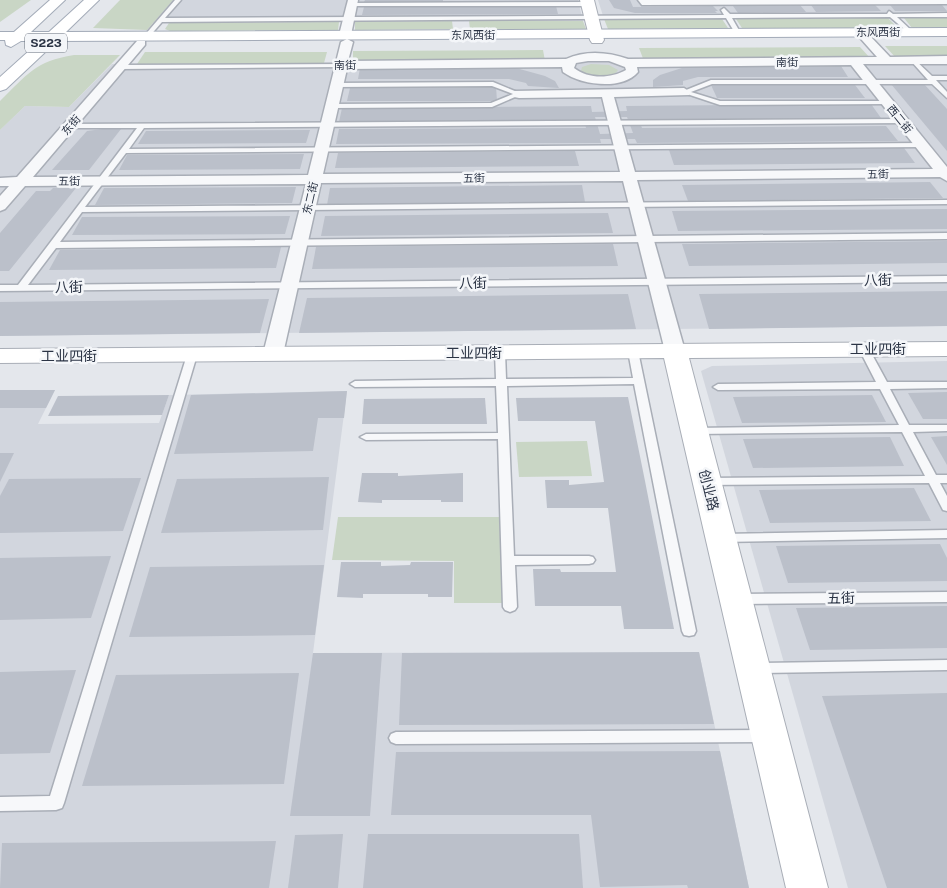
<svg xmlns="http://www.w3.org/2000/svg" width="947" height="888" font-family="'Public Sans','Noto Sans SC',sans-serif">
<rect width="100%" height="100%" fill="#e4e7ec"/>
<g fill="#d2d6de">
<polygon points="172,0 578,0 583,21 152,23"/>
<polygon points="598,0 947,0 947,18 604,19"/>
<polygon points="947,58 947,326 0,336 0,130 25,106 69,107 112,64"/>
<polygon points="947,361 947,888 848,888 701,371 712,366"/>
<polygon points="0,390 55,390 38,424 159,423 169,395 347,391 313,653 699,652 749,888 0,888"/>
</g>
<g fill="#c9d6c5">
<polygon points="0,0 31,0 0,22"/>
<polygon points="120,0 173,0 147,30 93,28"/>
<polygon points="888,18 898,28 742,28 736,19"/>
<polygon points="904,18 947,18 947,28 912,28"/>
<polygon points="604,19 722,19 728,28 608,29"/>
<polygon points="452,21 453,29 355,30 355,22"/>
<polygon points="469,21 583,21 586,29 470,29"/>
<polygon points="339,22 338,30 170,31 165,29 169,23"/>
<polygon points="885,46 947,46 947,58 897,59"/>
<polygon points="860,47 871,59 644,61 639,48"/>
<polygon points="543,50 545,61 353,63 353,51"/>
<polygon points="145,52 327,52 324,63 137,64"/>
<path d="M74,55H120L69,107L25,106L0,130V101C27,75 35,61 74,55Z"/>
<path d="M591,64L609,65L618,70C612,81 590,78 581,71L582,67Z"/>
<polygon points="587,441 592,476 519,477 516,442"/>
<polygon points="338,517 502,517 504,603 454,603 454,561 332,560"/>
</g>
<g fill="#bbc0ca" fill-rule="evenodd">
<polygon points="365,0 443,0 443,2 364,2"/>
<polygon points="609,0 630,0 633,7 713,6 718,11 715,11 717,13 635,13 614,8"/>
<polygon points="800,5 806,12 738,13 733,6"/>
<polygon points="811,5 875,5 881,11 816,12"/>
<polygon points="890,5 942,5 947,11 895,11"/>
<polygon points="556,6 558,14 362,15 364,7"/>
<polygon points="841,66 848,77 698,77 683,81 683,85 653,87 653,80 660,75 685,67"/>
<polygon points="360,68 516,68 545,76 555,81 559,88 528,86 526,83 509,79 358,79"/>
<polygon points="891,84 924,84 947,109 947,151"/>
<polygon points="711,85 855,85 865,98 717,98"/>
<polygon points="496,87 497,101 347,101 350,88"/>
<path d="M871,104L881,118L639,120L642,128L886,126L898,141L637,143L635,139H600L601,143L336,144L339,129L586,128L584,120L339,122L342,108L591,106L592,112L627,111L626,106ZM595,117H627L633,133L600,134Z"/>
<polygon points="102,129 121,129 89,170 52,170 87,131"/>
<polygon points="310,130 306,143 138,144 146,131"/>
<polygon points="904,148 915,163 674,165 669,150"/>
<polygon points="575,151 579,166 335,168 338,153"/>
<polygon points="304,154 300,169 119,170 127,155"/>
<polygon points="930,182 943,198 688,201 682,185"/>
<polygon points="582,185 585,202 327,205 330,188"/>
<polygon points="296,187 292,203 95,205 104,188"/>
<polygon points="53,188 76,188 9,271 0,271 0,233 36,191 50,191"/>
<polygon points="947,209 947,229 678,231 672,211"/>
<polygon points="608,213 613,233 321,236 325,216"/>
<polygon points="290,216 285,234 72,235 82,217"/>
<polygon points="947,241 947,263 689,266 682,244"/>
<polygon points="613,244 618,266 312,269 316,247"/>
<polygon points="281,247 276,268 49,270 60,250"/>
<polygon points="947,291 947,326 709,329 699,294"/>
<polygon points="628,294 636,329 299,333 307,298"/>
<polygon points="269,299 260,333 0,336 0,302"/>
<polygon points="0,390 55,390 46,408 0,408"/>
<polygon points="347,391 344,418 318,418 313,451 174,454 191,395"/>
<polygon points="947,392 947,419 923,419 908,393"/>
<polygon points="169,395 162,415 48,416 58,396"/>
<polygon points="872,395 886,422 742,423 733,397"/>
<polygon points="628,397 645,481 674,629 624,629 621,606 535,606 533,569 560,569 561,572 616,572 608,508 547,508 545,480 569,480 569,485 604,482 595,421 518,421 516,398"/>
<polygon points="485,398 487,424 362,424 364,399"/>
<polygon points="947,436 947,465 931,437"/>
<polygon points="890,437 904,466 753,468 743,439"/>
<polygon points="0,453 14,453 0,482"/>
<polygon points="362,473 398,473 398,476 463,473 463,502 441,502 441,500 382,500 382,503 358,502"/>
<polygon points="329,477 323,530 161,533 177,479"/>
<polygon points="141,478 123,531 0,533 0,496 9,479"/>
<polygon points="914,488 931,521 770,523 759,490"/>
<polygon points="940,544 947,558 947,581 788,583 776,546"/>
<polygon points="111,556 91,618 0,620 0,558"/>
<polygon points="341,562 381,562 381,566 410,565 411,562 453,562 452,597 428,597 428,594 363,594 363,598 337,597"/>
<polygon points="324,565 315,635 129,637 150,567"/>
<polygon points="947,606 947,648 810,650 796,608"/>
<polygon points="699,652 714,724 399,725 402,653"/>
<polygon points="313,653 382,653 370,816 290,816"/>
<polygon points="76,670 50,753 0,754 0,672"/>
<polygon points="299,673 284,784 82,786 116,675"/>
<polygon points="947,693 947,888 887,888 822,696"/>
<polygon points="720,751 749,888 688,888 687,885 600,887 591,815 391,815 396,752"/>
<polygon points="343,834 338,888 288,888 295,835"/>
<polygon points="368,834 579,834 583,888 363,888"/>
<polygon points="276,841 269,888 0,888 2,843"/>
</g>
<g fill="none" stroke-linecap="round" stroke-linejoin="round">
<g stroke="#a9aeb7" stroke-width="3">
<g id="lane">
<polygon points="175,0 181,0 165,18 724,15 721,10 724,8 730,14 887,14 889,11 893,14 947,13 947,17 897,17 912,31 912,33 910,34 890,17 732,18 740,32 737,34 735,33 726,18 162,22 148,38 144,38 144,36"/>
<polygon points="638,0 947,0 947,4 642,5"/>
<polygon points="352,3 588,2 591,4 588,6 350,6"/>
<polygon points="914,59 932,76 947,76 947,80 936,80 947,92 947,98 932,84 712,84 691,92 720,101 889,101 889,103 887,104 720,105 681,92 711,80 928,80 911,61"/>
<polygon points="344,64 345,65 342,67 121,69 118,67 121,65"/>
<polygon points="493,82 522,94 492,107 332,108 329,106 332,104 491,103 513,94 492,86 337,87 334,85 337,83"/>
<polygon points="902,119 905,119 905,123 144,128 129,149 921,143 925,145 921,147 126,153 85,207 947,200 947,204 82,212 60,242 947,233 947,239 56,248 28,285 947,276 947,282 0,291 0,285 18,285 137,128 66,128 66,124 69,124"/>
<polygon points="864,346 869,349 887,382 947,382 947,388 890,389 909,425 947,425 947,431 913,432 936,475 947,475 947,483 940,483 947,496 947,511 943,510 929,483 703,485 701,482 707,478 925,476 902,432 695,434 689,431 695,428 899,425 880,389 718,390 713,387 718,384 876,382 859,349"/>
<polygon points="633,348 638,351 696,631 694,635 689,636 684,635 682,631 634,384 507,386 514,556 589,556 593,557 595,560 593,563 589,564 515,565 517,607 515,610 510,612 505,610 503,607 498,439 366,440 360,437 366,434 498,433 496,386 355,387 350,384 355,381 496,379 495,352 500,349 505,352 506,379 633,378 628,351"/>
<polygon points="192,352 197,355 64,803 62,808 56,810 0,811 0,797 50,796 187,355"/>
<polygon points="947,530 947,538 721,542 717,541 715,538 717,535 721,534"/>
<polygon points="947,592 947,602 739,604 734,602 732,599 734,596 739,594"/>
<polygon points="947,660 947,670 756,673 751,672 749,668 751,664 756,663"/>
<polygon points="765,730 770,732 772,736 770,740 765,742 396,744 391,742 389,738 391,734 396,732"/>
</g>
</g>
<g stroke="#a9aeb7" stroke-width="3">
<g id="street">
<polygon points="348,0 358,0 351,35 345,38 339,35"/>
<path d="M867,36L871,37L890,57L947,56V64H863L947,167V181L940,177L637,180L685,351L682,355H668L665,351L623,181L321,183L283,354L280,358H266L263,354L306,184L25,186L5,209L0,211V196L9,186H0V178L17,177L137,41H145V45L33,177L308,175L341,42L347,39L353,42L348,61L566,59C586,50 608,52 628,59L877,57L861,39ZM588,61H609L625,67L626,70C610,79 588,79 574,68L576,63ZM851,65L933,169L635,172L614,97L689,95L690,92L684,88L514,91L513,94L514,97L519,98L602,97L620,172L323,174L347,69L562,67L563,72C581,85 622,91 638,72L637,67Z"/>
</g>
</g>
<g stroke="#a9aeb7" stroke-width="2">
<g id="secondary">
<polygon points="580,0 594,0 604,40 602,43 592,43 590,40"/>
<polygon points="947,342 947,356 689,358 828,888 786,888 664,358 0,363 0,349"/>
</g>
</g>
<g stroke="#a3abb8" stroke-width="2">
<polygon id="primary" points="50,0 65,0 31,32 49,32 84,0 99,0 66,32 947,28 947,36 57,41 6,89 0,91 0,77 40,41 21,41 11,47 6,45 5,40 0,40 0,32 14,32"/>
</g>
<use href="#lane" fill="#f7f8fa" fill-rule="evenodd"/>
<use href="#street" fill="#f7f8fa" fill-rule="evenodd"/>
<use href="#secondary" fill="#fff" fill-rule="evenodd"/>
<use href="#primary" fill="#fff" fill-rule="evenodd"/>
</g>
<g text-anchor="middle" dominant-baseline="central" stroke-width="5" stroke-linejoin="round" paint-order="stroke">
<g font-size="11" fill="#2b3445" stroke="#f4f6f9">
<text x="878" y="32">东风西街</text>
<text x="473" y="35">东风西街</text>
<text x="787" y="62">南街</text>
<text x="345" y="65">南街</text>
<text transform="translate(900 119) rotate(51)">西二街</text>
<text transform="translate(71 125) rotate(-49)">东街</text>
<text transform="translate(878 174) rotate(-1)">五街</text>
<text transform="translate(474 178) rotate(-1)">五街</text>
<text x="69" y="181">五街</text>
<text transform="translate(310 198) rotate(-77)">东二街</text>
</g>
<rect fill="#f4f6f9" stroke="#676e7b" stroke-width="1" x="25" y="33.5" width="42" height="19" rx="4"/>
<g font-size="12" font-weight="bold" fill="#2b3445">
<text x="46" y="43">S223</text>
</g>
<g font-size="14" fill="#2b3445" stroke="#f4f6f9">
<text transform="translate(878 280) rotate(-1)">八街</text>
<text transform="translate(473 283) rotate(-1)">八街</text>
<text transform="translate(69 287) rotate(-1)">八街</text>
<text x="878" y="349">工业四街</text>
<text x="474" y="353">工业四街</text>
<text x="69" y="356">工业四街</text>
<text transform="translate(709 490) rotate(76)">创业路</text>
<text transform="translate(841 598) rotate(-1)">五街</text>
</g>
</g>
</svg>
